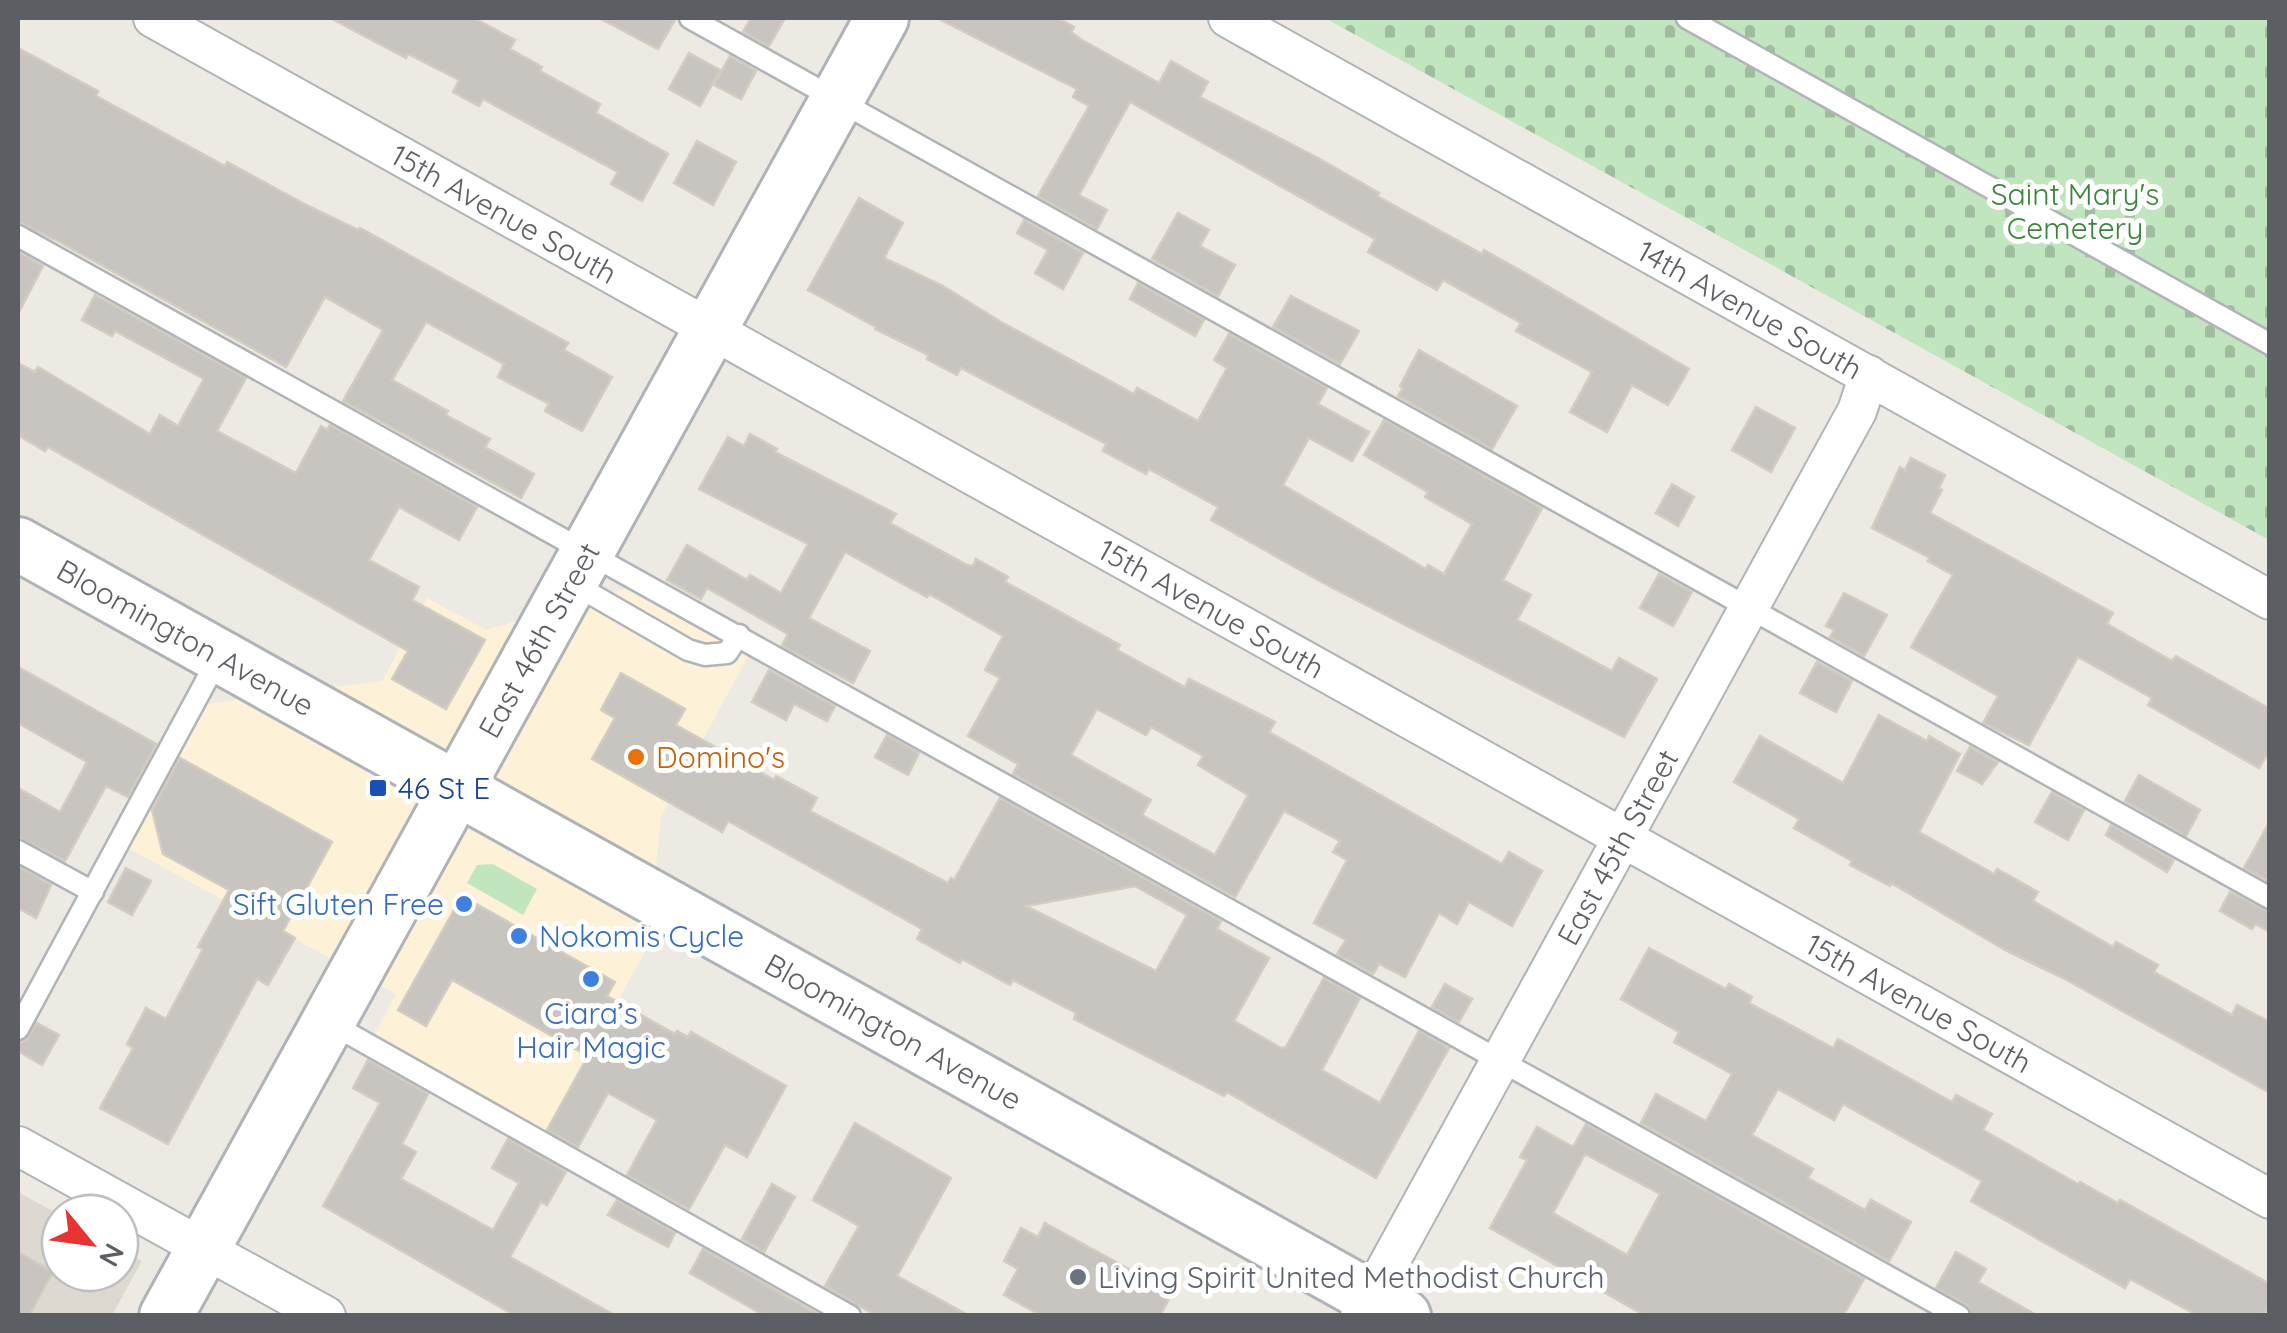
<svg xmlns="http://www.w3.org/2000/svg" width="2287" height="1333" font-family="Quicksand,sans-serif">
<defs>
<pattern id="cemetery-stones" width="16" height="16" patternUnits="userSpaceOnUse" patternTransform="scale(2.5)"><rect width="16" height="16" fill="#c1e5bf"/><path d="M2 7V4a2 2 0 0 1 4 0v3zM10 15v-3a2 2 0 0 1 4 0v3z" fill="#a0bd9f"/></pattern>
</defs>
<rect width="100%" height="100%" fill="#edeae3"/>
<polygon fill="#fdf2d8" points="631,587 751,651 661,817 647,948 538,1146 365,1052 396,994 124,846 201,705 382,681 427,598 486,630"/>
<polygon fill="#ddd9d1" points="18,1192 60,1215 60,1273 120,1273 120,1249 142,1261 112,1315 18,1315"/>
<polygon fill="#c1e5bf" points="493,864 537,889 523,915 467,883 477,865"/>
<polygon fill="url(#cemetery-stones)" points="1325,18 2269,18 2269,540"/>
<g fill="#c8c5c0" stroke="#d2ccc1" stroke-width="2.5" fill-rule="evenodd">
<polygon points="330,18 474,18 515,40 510,49 542,67 540,71 600,104 596,113 668,154 642,201 611,184 618,172 483,99 479,106 453,92 459,80 408,54 406,58"/>
<polygon points="599,18 676,18 658,49"/>
<polygon points="751,18 785,18 769,46 743,32"/>
<polygon points="937,18 1058,18 1074,27 1071,32 1082,40 1159,83 1171,61 1208,82 1200,97 1318,158 1379,193 1377,196 1482,254 1484,250 1532,277 1689,369 1668,405 1632,385 1607,432 1570,412 1592,372 1516,331 1521,323 1443,280 1437,290 1368,252 1375,239 1130,102 1079,195 1107,210 1097,229 1038,196 1089,106 1073,97 1077,89"/>
<polygon points="18,48 98,91 96,96 225,166 227,162 308,206 358,230 360,228 568,343 564,350 612,377 582,431 545,411 549,404 498,377 504,364 426,322 392,380 448,411 446,415 490,439 485,447 534,474 521,498 343,401 383,330 325,297 286,367 56,240 18,222"/>
<polygon points="689,53 720,70 700,106 669,89"/>
<polygon points="730,56 756,71 741,99 714,85"/>
<polygon points="697,141 736,162 713,205 674,183"/>
<polygon points="859,198 903,223 884,258 943,286 1001,322 1134,394 1137,388 1198,421 1227,368 1214,360 1229,334 1327,388 1318,404 1369,432 1352,461 1309,438 1283,485 1426,569 1428,565 1444,574 1472,524 1425,497 1428,492 1364,455 1384,420 1542,508 1503,580 1531,595 1517,620 1612,671 1619,658 1657,679 1624,737 1327,585 1211,520 1218,507 1149,469 1146,474 1103,451 1106,444 961,368 957,375 927,359 928,355 875,329 876,327 808,290"/>
<polygon points="1178,213 1209,230 1200,246 1235,265 1218,296 1152,259"/>
<polygon points="1024,220 1083,253 1063,289 1035,273 1048,250 1017,233"/>
<polygon points="18,251 43,266 18,314"/>
<polygon points="1138,283 1204,320 1195,336 1130,299"/>
<polygon points="95,295 246,378 217,431 296,473 321,426 327,430 330,425 477,507 459,540 399,507 369,560 419,587 412,600 485,640 446,709 392,679 408,651 48,447 45,451 18,435 18,363 35,372 38,367 150,434 160,415 178,426 204,379 115,331 112,336 82,320"/>
<polygon points="1291,296 1359,331 1340,364 1273,327"/>
<polygon points="1419,350 1517,406 1492,449 1398,396 1403,388 1400,386"/>
<polygon points="1756,407 1795,428 1771,472 1732,450"/>
<path d="M750,434L777,449L775,452L896,514L890,523L967,565L973,566L976,559L1008,577L1005,582L1120,645L1117,650L1185,687L1189,679L1275,722L1269,732L1502,864L1509,852L1542,871L1512,926L1469,902L1457,924L1439,913L1405,977L1379,964L1373,974L1337,954L1346,940L1314,923L1347,860L1333,852L1340,841L1284,811L1235,897L1013,774L1018,764L968,736L1000,678L985,670L1003,636L929,594L927,597L845,552L809,618L870,651L853,683L782,646L788,634L707,588L701,599L667,580L687,545L747,580L750,575L781,593L808,544L699,489L728,437L744,446ZM1097,709L1146,735L1151,727L1203,756L1198,765L1248,795L1215,855L1142,815L1151,800L1071,755Z"/>
<polygon points="1911,458 1945,475 1939,488 1942,490 1930,513 2113,613 2107,624 2172,661 2176,656 2270,709 2270,750 2259,768 2148,705 2152,698 2078,657 2029,745 1983,723 1998,696 1911,647 1953,575 1928,561 1930,558 1872,528 1900,467 1905,470"/>
<polygon points="1672,484 1694,497 1678,526 1656,513"/>
<polygon points="1659,574 1692,592 1673,626 1640,608"/>
<polygon points="1844,593 1887,615 1864,656 1830,637 1834,630 1826,626"/>
<polygon points="1817,662 1852,681 1836,712 1800,693"/>
<polygon points="18,667 156,744 128,797 106,786 65,861 18,837 18,788 60,812 87,762 18,723"/>
<polygon points="769,670 835,706 827,721 794,704 786,720 752,702"/>
<path d="M621,673L685,709L676,725L774,780L776,776L817,798L810,811L948,883L951,878L954,880L1000,798L1221,921L1217,929L1269,958L1234,1021L1281,1048L1286,1047L1324,978L1360,998L1322,1070L1380,1103L1419,1031L1449,1048L1376,1178L1227,1092L1224,1096L1074,1019L1076,1013L1013,980L1010,985L962,959L960,963L917,939L922,929L728,821L722,832L592,759L615,718L601,710ZM1135,886L1187,915L1156,971L1026,906Z"/>
<polygon points="1879,715 1927,741 1929,736 1960,754 1919,832 1994,874 1997,869 2038,892 2033,901 2113,947 2116,942 2158,965 2154,972 2232,1015 2237,1005 2270,1022 2270,1093 2063,978 2005,950 1891,883 1890,886 1850,865 1852,861 1794,828 1799,819 1734,782 1760,736 1843,783"/>
<polygon points="887,735 919,753 908,775 875,757"/>
<polygon points="1970,747 1998,762 1982,784 1957,771"/>
<polygon points="180,758 332,842 283,931 295,938 268,985 257,979 168,1144 100,1108 133,1048 127,1044 146,1008 166,1019 203,949 198,947 229,890 163,854 152,810"/>
<polygon points="2139,775 2200,810 2186,836 2125,801"/>
<polygon points="2052,792 2084,810 2068,840 2035,822"/>
<polygon points="2270,821 2270,882 2244,868"/>
<polygon points="2111,825 2174,860 2167,872 2106,835"/>
<polygon points="18,866 51,885 36,918 18,908"/>
<polygon points="126,868 151,881 132,915 108,902"/>
<polygon points="2230,892 2270,912 2270,932 2255,924 2252,929 2220,911"/>
<polygon points="462,896 615,982 607,996 675,1034 677,1031 688,1037 691,1032 786,1086 747,1157 725,1145 689,1209 627,1175 657,1120 608,1093 578,1147 547,1130 588,1056 452,980 426,1026 398,1010"/>
<polygon points="1649,948 1726,989 1729,984 1752,997 1749,1003 1833,1048 1838,1039 1952,1102 1956,1095 1992,1114 1983,1130 2078,1184 2080,1182 2118,1203 2120,1200 2270,1284 2270,1303 2263,1316 2197,1315 2130,1279 2125,1288 1971,1201 1982,1181 1843,1104 1834,1120 1778,1089 1752,1135 1813,1169 1808,1178 1865,1210 1871,1200 1911,1222 1889,1261 1641,1123 1656,1094 1706,1121 1732,1074 1674,1042 1679,1032 1621,999"/>
<polygon points="1445,984 1472,999 1459,1022 1432,1007"/>
<polygon points="37,1023 59,1035 42,1065 18,1051 18,1043 26,1040"/>
<polygon points="368,1060 428,1094 402,1144 416,1152 401,1179 493,1230 519,1183 492,1168 508,1139 566,1172 547,1205 541,1202 510,1257 616,1316 516,1316 323,1206 380,1103 353,1088"/>
<polygon points="855,1123 951,1178 897,1276 970,1316 877,1316 825,1286 859,1226 813,1200"/>
<path d="M1586,1124L1864,1279L1843,1316H1646L1490,1228L1527,1160L1520,1157L1537,1127L1573,1147ZM1585,1154L1660,1194L1627,1255L1553,1213Z"/>
<polygon points="772,1184 795,1197 764,1252 742,1239"/>
<polygon points="617,1200 675,1233 668,1247 608,1215"/>
<polygon points="1045,1223 1172,1293 1160,1316 1042,1316 1004,1295 1018,1269 1004,1261 1021,1228 1038,1237"/>
<polygon points="703,1249 821,1316 765,1316 690,1273"/>
<polygon points="18,1252 53,1272 29,1316 18,1316"/>
<polygon points="1956,1252 1986,1269 1978,1282 2038,1316 1973,1316 1966,1305 1936,1288"/>
</g>
<g fill="none" stroke-linecap="round" stroke-linejoin="round">
<g stroke="#b0b4b8" stroke-width="25">
<g id="lane">
<polyline points="690,18 2270,898"/>
<polyline points="1687,18 2270,344"/>
<polyline points="18,236 1959,1316"/>
<polyline points="572,583 688,650 705,655 727,653 739,635"/>
<polyline points="18,851 93,892"/>
<polyline points="330,1023 850,1316"/>
<polyline points="18,1029 219,657"/>
</g>
</g>
<g stroke="#b0b4b8" stroke-width="42">
<g id="street">
<path id="s1" d="M153,18L2270,1199"/>
<path id="s2" d="M1228,18L2270,600"/>
<polyline points="18,1146 326,1316"/>
<path id="s3" d="M1360,1316L1857,411L1869,375"/>
</g>
</g>
<g stroke="#afb3b8" stroke-width="58">
<g id="secondary">
<path id="s4" d="M18,544L1404,1316"/>
<path id="s5" d="M166,1316L882,18"/>
</g>
</g>
<use href="#lane" stroke="#fff" stroke-width="20"/>
<use href="#street" stroke="#fff" stroke-width="38"/>
<use href="#secondary" stroke="#fff" stroke-width="52"/>
</g>
<circle fill="#e8710a" stroke="#fff" stroke-width="4" cx="636" cy="757" r="10"/>
<rect fill="#1a4fb4" stroke="#fff" stroke-width="4" x="368" y="778" width="20" height="20" rx="5"/>
<g fill="#3f7fe0" stroke="#fff" stroke-width="4">
<circle cx="464" cy="904" r="10"/>
<circle cx="519" cy="936" r="10"/>
<circle cx="591" cy="979" r="10"/>
</g>
<circle fill="#6b7280" stroke="#fff" stroke-width="4" cx="1078" cy="1277" r="10"/>
<g text-anchor="middle" dominant-baseline="central" stroke-width="10" stroke-linejoin="round" paint-order="stroke">
<g font-size="30" fill="#388637" stroke="#fff">
<text x="2075" y="194">Saint Mary's<tspan x="2075" dy="34">Cemetery</tspan></text>
</g>
<g font-size="30" fill="#5b5f63" stroke="#fff">
<text stroke="none"><textPath href="#s1" startOffset="402">15th Avenue South</textPath></text>
<text stroke="none"><textPath href="#s2" startOffset="598">14th Avenue South</textPath></text>
<text stroke="none"><textPath href="#s1" startOffset="1212">15th Avenue South</textPath></text>
<text stroke="none"><textPath href="#s4" startOffset="192">Bloomington Avenue</textPath></text>
<text stroke="none"><textPath href="#s5" startOffset="772">East 46th Street</textPath></text>
<text stroke="none"><textPath href="#s3" startOffset="535">East 45th Street</textPath></text>
<text stroke="none"><textPath href="#s1" startOffset="2022">15th Avenue South</textPath></text>
<text stroke="none"><textPath href="#s4" startOffset="1002">Bloomington Avenue</textPath></text>
</g>
<g font-size="30" fill="#c56008" stroke="#fff" text-anchor="start">
<text x="656" y="757">Domino's</text>
</g>
<g font-size="30" fill="#164399" stroke="#fff" text-anchor="start">
<text x="398" y="788">46 St E</text>
</g>
<g font-size="30" fill="#366cbe" stroke="#fff" text-anchor="end">
<text x="444" y="904">Sift Gluten Free</text>
<text x="539" y="936" text-anchor="start">Nokomis Cycle</text>
<text x="591" y="1013" text-anchor="middle">Ciara’s<tspan x="591" dy="34">Hair Magic</tspan></text>
</g>
<g font-size="30" fill="#5b616d" stroke="#fff" text-anchor="start">
<text x="1098" y="1277">Living Spirit United Methodist Church</text>
</g>
</g>
<rect width="2287" height="1333" fill="none" stroke="#5b5f63" stroke-width="40"/>
<g transform="translate(90 1243) rotate(119)"><circle r="48" fill="#ffffff" stroke="#bdbfc1" stroke-width="2.5"/>
<path d="M0-8L18 38L0 25L-18 38Z" fill="#e53431"/>
<text y="-15" font-size="28" font-weight="bold" text-anchor="middle" fill="#5b5f63">N</text>
</g>
</svg>
